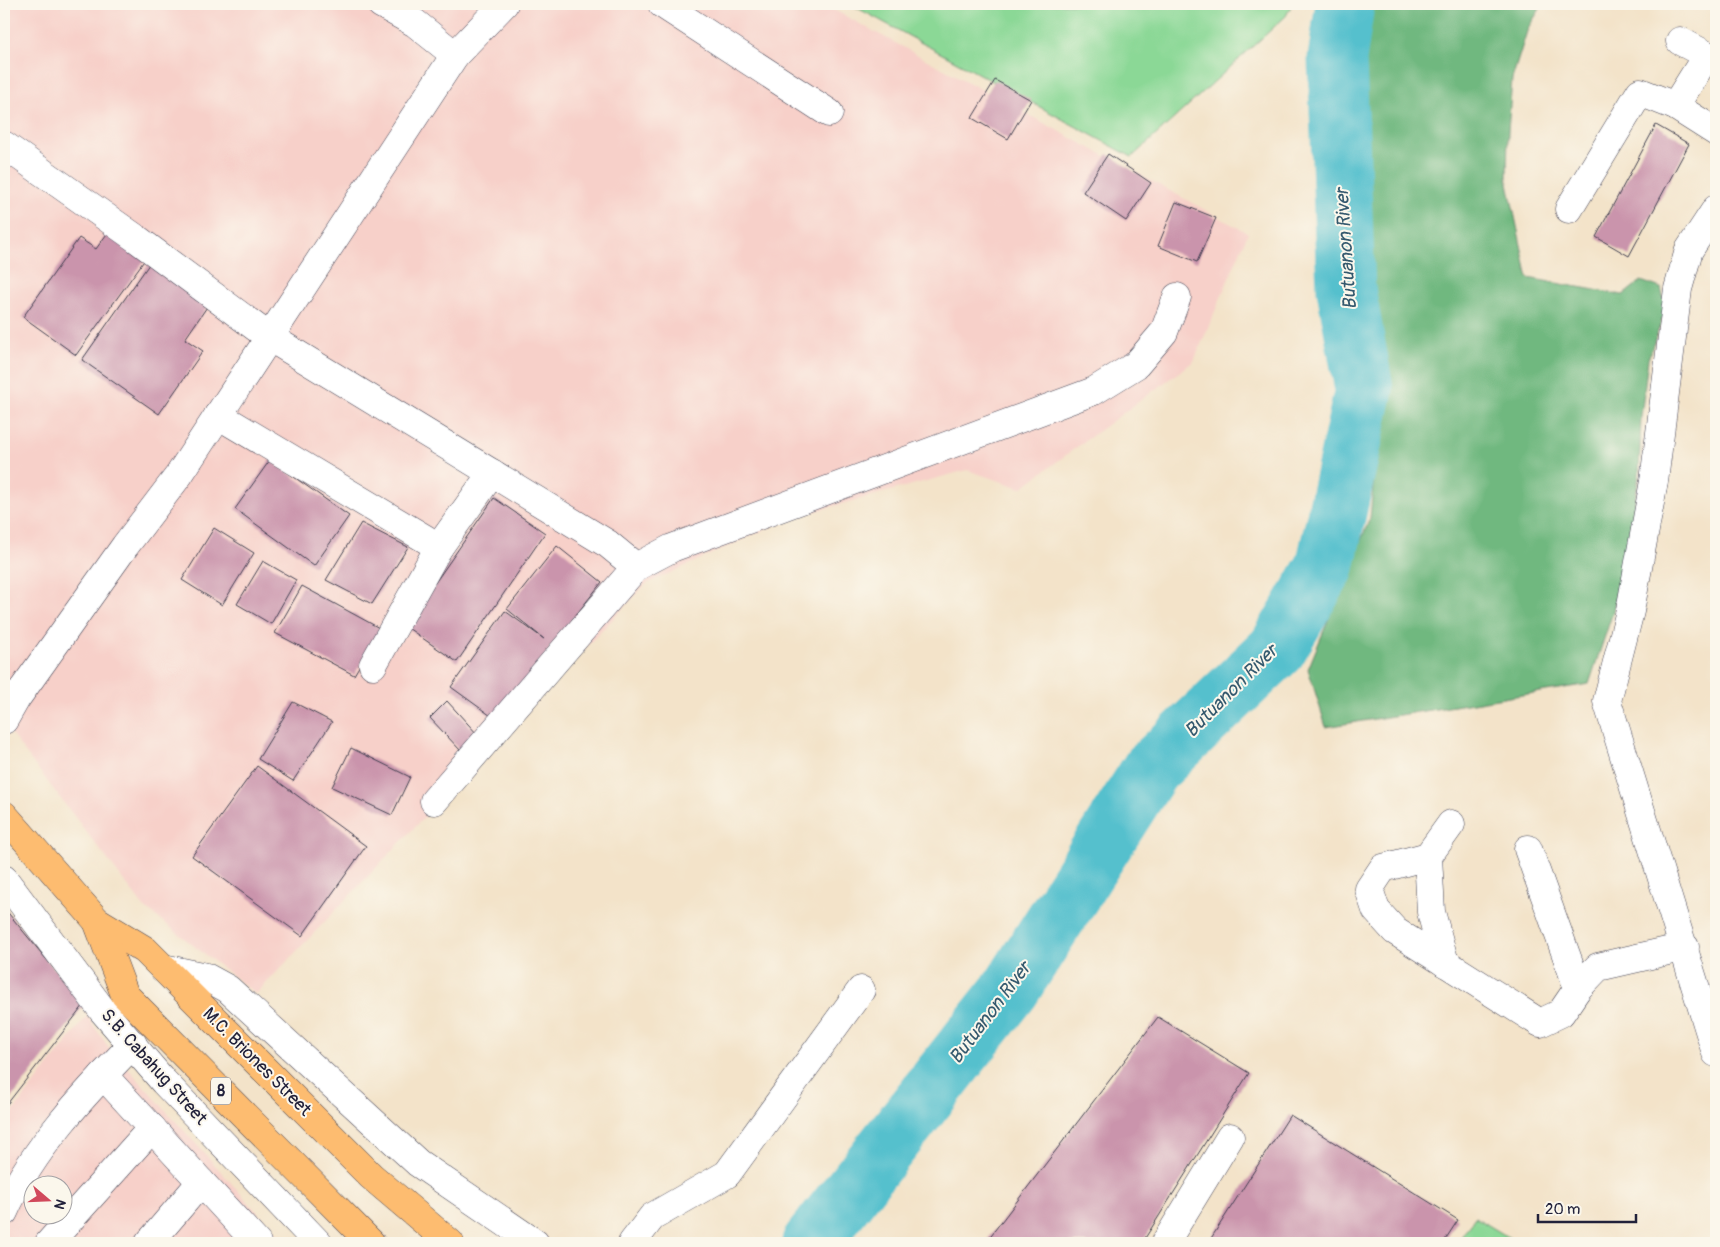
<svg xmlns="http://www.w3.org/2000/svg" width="1720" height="1247" font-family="Pangolin,sans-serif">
<rect width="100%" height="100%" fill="#fbf7ec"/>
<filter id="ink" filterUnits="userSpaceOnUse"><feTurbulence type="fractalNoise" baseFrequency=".02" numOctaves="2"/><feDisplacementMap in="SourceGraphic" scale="10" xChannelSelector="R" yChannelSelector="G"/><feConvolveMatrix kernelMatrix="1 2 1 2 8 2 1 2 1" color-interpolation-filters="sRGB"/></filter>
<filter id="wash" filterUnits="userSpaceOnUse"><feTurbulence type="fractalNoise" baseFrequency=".0096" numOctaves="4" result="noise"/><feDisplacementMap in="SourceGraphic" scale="20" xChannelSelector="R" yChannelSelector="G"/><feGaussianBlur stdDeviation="1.12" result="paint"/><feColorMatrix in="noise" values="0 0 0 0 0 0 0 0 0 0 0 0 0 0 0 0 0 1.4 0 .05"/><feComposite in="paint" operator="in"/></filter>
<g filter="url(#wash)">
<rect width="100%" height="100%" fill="#f3e3c9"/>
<g fill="#f7d0c9" fill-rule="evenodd">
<polygon points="4,4 823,4 1248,233 1194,361 1021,488 967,470 790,518 646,584 256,994 144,907 4,725"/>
<path d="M87,1016L107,1045L285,1243H4V1123ZM32,1184H62V1214H32Z"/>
</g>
<g fill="#8bd896" stroke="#567d68">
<polygon points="850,4 1292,4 1286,16 1132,157"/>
<polygon points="1475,1217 1518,1243 1457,1243"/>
</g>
<polygon fill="#70b87f" stroke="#496d5d" points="1359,4 1543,4 1528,28 1512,79 1508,132 1507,179 1528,278 1623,295 1641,281 1661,288 1666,309 1648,359 1641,417 1639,475 1629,537 1613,612 1589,684 1326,727 1308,669 1370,518 1383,381 1361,277 1352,130"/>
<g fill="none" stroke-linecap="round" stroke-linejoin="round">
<polyline stroke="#54c0cd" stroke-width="59" points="811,1243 1011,989 1151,769 1277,649 1325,567 1364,389 1346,289 1337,59 1345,4"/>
</g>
<g id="blocks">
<g fill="#ca94ac">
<polygon points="995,80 1031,100 1008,139 972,118"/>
<polygon points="1656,125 1689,144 1629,256 1596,237"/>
<polygon points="1108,154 1151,183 1126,221 1083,192"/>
<polygon points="1176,202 1216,218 1197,262 1158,246"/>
<polygon points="109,231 146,258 76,355 23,317 79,238 96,249"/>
<polygon points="152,260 211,301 185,339 203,351 159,414 82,360"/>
<polygon points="270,460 349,516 314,566 235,509"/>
<polygon points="494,498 545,533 457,662 405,626"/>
<polygon points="361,523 408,547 372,604 326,580"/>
<polygon points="214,528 254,553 222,605 182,580"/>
<polygon points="557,546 602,582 552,645 498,721 451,687 505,611 544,639 507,609"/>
<polygon points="263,561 296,580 271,624 237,604"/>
<polygon points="302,586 381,629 354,675 275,633"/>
<polygon points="447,701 478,735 461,751 430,718"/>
<polygon points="293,702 332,722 293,781 258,759"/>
<polygon points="351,748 410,777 392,815 332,787"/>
<polygon points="257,766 366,846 302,936 192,856"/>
<polygon points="4,908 84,1005 4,1108"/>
<polygon points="1158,1017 1249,1073 1142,1243 985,1243"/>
<polygon points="1290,1115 1458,1220 1443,1243 1208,1243"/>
</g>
</g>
</g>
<g filter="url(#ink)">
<use href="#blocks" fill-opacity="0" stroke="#413f50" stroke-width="1"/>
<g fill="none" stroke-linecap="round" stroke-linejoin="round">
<g stroke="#413f50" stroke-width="29">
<g id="minor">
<polyline points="662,4 829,113"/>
<polyline points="1680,41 1716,60"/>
<polyline points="455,55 504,4"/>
<polyline points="1675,106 1707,55"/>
<polyline points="4,145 137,239 269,337 608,544 636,567 672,548 1094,391 1136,365 1164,332 1177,297"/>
<polyline points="1569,209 1640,92 1675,106 1716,132"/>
<polyline points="1716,209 1689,250 1678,289 1654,481 1630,611 1607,701 1716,1053"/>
<polyline points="218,415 439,547"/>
<polyline points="373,665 439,547 492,473"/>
<polyline points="4,720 16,699 125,546 179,475 455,55 415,23 381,4"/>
<polyline points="434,801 636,567"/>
<polyline points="1528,849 1578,988"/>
<polyline points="1428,856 1383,868 1369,889 1376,910 1395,931 1540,1023 1561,1013 1578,988 1598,967 1685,947"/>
<polyline points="4,879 103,1011 164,1082 318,1243"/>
<polyline points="1445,963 1431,912 1428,856 1451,824"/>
<polyline points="163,968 206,977 228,989 418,1163 535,1243"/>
<polyline points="103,1075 257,1243"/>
<path d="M4,1212C32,1149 86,1092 133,1044"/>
<polyline points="49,1243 152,1128"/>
<polyline points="149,1243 201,1182"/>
<polyline points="632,1243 652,1217 727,1174 861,990"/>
<polyline points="1165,1243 1230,1137"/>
</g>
</g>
<g stroke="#413f50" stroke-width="29">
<g id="major">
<polyline points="4,815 97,921 145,950 371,1176 450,1243"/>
<polyline points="97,921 125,995 371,1243"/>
</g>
</g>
<use href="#minor" stroke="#fff" stroke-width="28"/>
<use href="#major" stroke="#fdbc70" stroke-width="28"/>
</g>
</g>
<g text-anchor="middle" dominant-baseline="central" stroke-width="4" stroke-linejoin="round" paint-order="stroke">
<rect fill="#fbf7ec" stroke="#636270" stroke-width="1" x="211" y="1077.5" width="20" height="27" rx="4"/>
<g font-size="16" font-weight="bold" fill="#22223b">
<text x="221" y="1091">8</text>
</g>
<g font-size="18" fill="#22223b" stroke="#fbf7ec">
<text transform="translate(257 1062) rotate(45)">M.C. Briones Street</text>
<text transform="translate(154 1067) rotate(48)">S.B. Cabahug Street</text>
</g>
<g font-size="19" font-style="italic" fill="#34596e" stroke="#fbf7ec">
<text transform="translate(1346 249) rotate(-94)">Butuanon River</text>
<text transform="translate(1231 691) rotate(-45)">Butuanon River</text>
<text transform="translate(990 1013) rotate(-53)">Butuanon River</text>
</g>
</g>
<rect width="1720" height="1247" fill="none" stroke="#fbf7ec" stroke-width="20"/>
<g transform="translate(48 1200) rotate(109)"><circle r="24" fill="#fbf7ec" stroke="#a4a2a5"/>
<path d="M0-4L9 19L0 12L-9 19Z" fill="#d1495b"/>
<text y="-8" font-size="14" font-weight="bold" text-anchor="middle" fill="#22223b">N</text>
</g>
<path d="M1538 1214v8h98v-8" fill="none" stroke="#22223b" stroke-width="2.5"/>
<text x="1545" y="1214" font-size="15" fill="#22223b" stroke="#fbf7ec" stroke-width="4" paint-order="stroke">20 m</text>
</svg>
